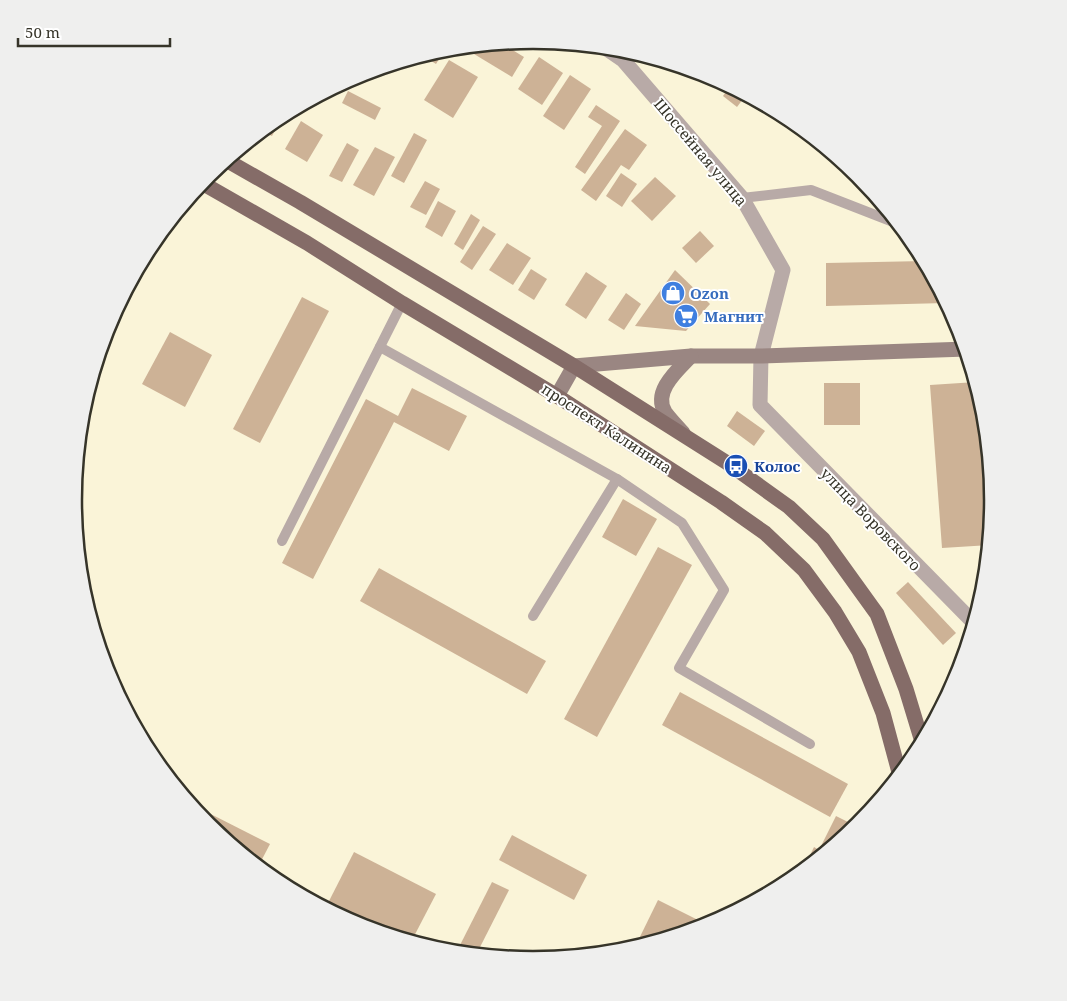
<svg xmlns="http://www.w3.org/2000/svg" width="1067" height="1001" font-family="'Noto Serif',serif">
<rect width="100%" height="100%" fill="#faf4d8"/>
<g fill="#cdb296">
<polygon points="501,43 524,57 512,77 474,54 479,45"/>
<polygon points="445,49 436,64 425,57 427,54"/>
<polygon points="539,57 563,73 542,105 518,89"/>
<polygon points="449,60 478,77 453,118 424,100"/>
<polygon points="359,74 353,85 346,81 358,75"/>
<polygon points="570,75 591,89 564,130 543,116"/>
<polygon points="730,86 746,95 737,107 723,96"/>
<polygon points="348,91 381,108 375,120 342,103"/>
<polygon points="596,105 620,121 585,174 575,167 602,126 588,117"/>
<polygon points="283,115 272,136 261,131 278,117"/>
<polygon points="301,121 323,135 307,162 285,149"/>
<polygon points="625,129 647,145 629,170 621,165 596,201 581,190"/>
<polygon points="414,133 427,140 404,183 391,176"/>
<polygon points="347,143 359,150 342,182 329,176"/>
<polygon points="375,147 395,157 374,196 353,185"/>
<polygon points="836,156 846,164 845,166 834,162"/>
<polygon points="621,173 637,184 622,207 606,196"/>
<polygon points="655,177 676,196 652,221 631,201"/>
<polygon points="425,181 440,189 426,215 410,207"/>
<polygon points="438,201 456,211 442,237 425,227"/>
<polygon points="471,214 480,220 463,250 454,244"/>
<polygon points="483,226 496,234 472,270 460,262"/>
<polygon points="700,231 714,246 696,263 682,248"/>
<polygon points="507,243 531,258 513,285 489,270"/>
<polygon points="925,261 945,299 946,303 826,306 826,263"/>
<polygon points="531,269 547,279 534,300 518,290"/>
<polygon points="675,270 710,304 686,331 635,326"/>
<polygon points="586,272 607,286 586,319 565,305"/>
<polygon points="626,293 641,304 624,330 608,320"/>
<polygon points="302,297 329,311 260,443 233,429"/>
<polygon points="170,332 212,355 185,407 142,384"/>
<polygon points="976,382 985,413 980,413 990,545 942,548 930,385"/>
<rect x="824" y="383" width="36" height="42"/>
<polygon points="412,388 467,416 449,451 394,422 313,579 282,563 366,399 398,416"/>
<polygon points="737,411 765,431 754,446 727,426"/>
<polygon points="623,499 657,519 636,556 602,537"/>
<polygon points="658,547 692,565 597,737 564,719"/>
<polygon points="379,568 546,661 527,694 360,601"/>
<polygon points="908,582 956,633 943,645 896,593"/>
<polygon points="680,692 848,784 830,817 662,725"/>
<polygon points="189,803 270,844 258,867 208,826"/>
<polygon points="836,816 858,827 801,874 814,847 819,850"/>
<polygon points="512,835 587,875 574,900 499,860"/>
<polygon points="354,852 436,894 411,942 391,936 328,903"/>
<polygon points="492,882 509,890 476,955 456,953"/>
<polygon points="658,900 710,926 634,949"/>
</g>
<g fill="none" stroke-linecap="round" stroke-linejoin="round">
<g stroke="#b8aaa7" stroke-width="10">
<polyline points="742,198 811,190 901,225"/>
<polyline points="380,347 617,479 682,523 724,590 679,668 810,744"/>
<polyline points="282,541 402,303"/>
<polyline points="533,616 617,479"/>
</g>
<polyline stroke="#b8aaa7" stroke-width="15" points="604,47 623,60 742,198 783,270 761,356 760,405 975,624"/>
<g stroke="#9a8682" stroke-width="15">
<polyline points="557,396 574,366 691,356 761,356 967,349"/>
<path d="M683,433C677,426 670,419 665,412C652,391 679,369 691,356"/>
</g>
<g stroke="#856c68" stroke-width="15">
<polyline points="226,160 300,202 574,366 729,464 789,507 823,539 877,614 906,689 923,745"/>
<polyline points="202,183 307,243 402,303 557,396 721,502 765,533 804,570 835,612 859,652 883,713 900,776"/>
</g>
</g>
<defs>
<g id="shop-disc" transform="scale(1.25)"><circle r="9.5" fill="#3f7fe0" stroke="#fff"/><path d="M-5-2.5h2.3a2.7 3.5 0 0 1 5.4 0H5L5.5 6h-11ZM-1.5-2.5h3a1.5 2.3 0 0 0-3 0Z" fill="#fff"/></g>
<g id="supermarket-disc" transform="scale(1.25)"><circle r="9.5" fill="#3f7fe0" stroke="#fff"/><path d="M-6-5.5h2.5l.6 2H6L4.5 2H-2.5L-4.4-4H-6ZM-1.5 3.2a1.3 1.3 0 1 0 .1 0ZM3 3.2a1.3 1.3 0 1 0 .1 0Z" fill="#fff"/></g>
<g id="bus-disc" transform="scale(1.25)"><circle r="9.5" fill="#1a4fb4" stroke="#fff"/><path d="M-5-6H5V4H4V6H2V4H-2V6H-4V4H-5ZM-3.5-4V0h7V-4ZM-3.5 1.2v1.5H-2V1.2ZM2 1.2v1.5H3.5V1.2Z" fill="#fff"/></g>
</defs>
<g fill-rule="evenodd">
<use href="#shop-disc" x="673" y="293"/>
<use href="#supermarket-disc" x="686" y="316"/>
<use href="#bus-disc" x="736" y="466"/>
</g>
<g text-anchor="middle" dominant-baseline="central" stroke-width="4" stroke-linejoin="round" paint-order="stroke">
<g font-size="15" fill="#363429" stroke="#fff">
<text transform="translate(701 152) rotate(50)">Шоссейная улица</text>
<text transform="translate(607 428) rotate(33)">проспект Калинина</text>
<text transform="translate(871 519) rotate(46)">улица Воровского</text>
</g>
<g font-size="15" font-weight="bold" fill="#366cbe" stroke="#fff" text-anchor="start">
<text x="690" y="293">Ozon</text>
<text x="704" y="316">Магнит</text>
</g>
<g font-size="15" font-weight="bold" fill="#164399" stroke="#fff" text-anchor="start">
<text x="754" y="466">Колос</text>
</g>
</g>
<path d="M0 0H1067V1001H0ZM82 500a451 451 0 1 1 902 0a451 451 0 1 1-902 0Z" fill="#efefee" fill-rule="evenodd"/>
<path fill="none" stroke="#363429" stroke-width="2.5" d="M82 500a451 451 0 1 1 902 0a451 451 0 1 1-902 0Z"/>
<path d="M18 38v8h152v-8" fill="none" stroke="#363429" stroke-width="2.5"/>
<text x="25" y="38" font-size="15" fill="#363429" stroke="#ffffff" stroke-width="4" paint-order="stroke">50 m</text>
</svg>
